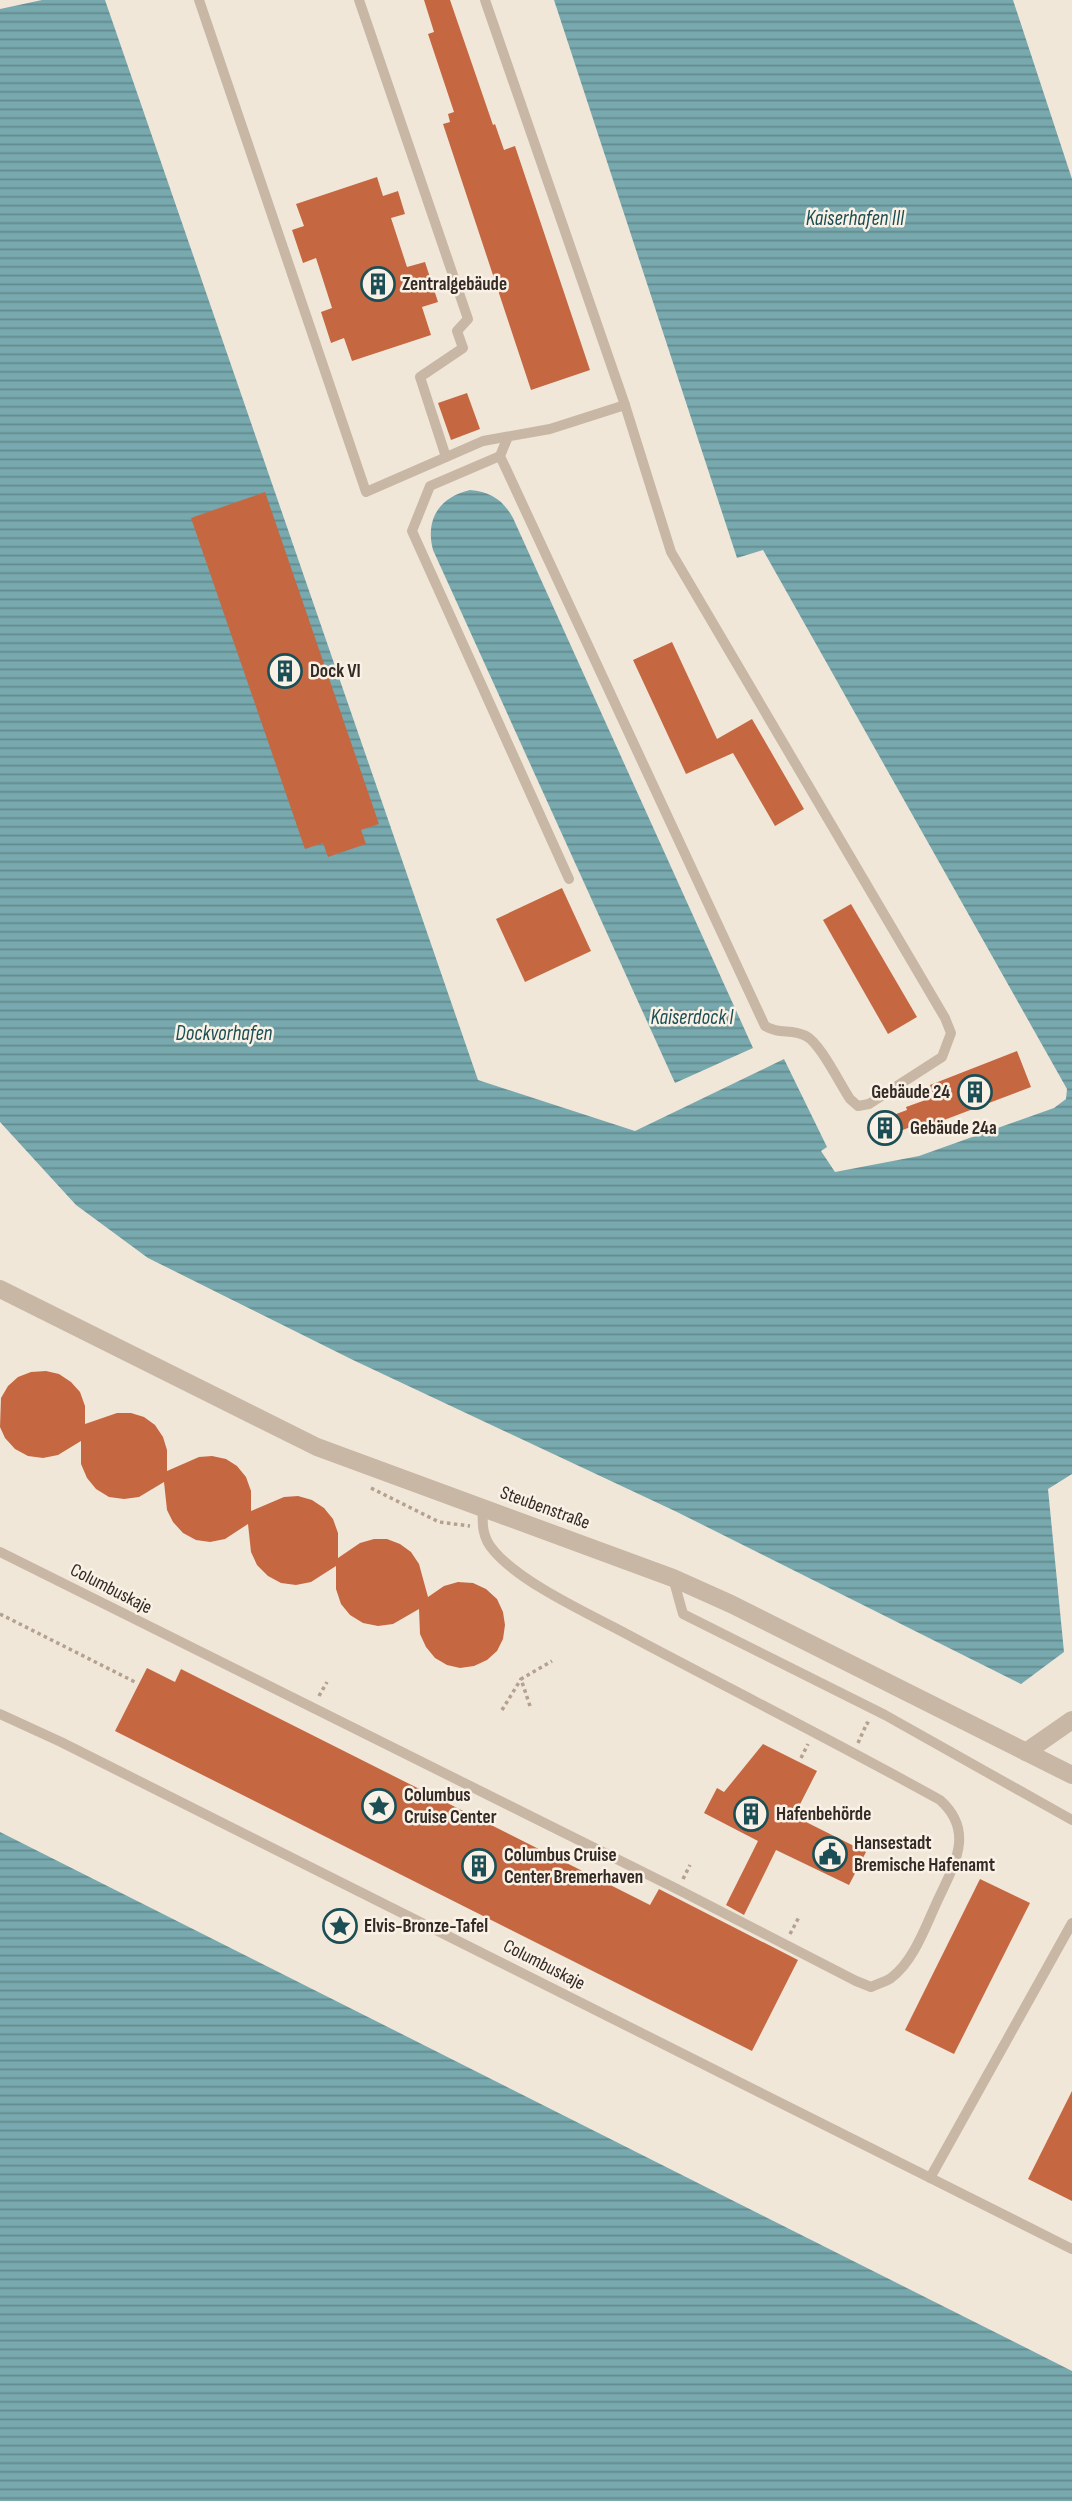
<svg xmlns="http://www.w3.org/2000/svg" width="1072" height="2501" font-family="'Sofia Sans Condensed',sans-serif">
<defs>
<pattern id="water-rules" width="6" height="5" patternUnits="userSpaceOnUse" patternTransform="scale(1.75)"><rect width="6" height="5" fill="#78a9ae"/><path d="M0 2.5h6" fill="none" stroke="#638a8d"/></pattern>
</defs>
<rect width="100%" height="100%" fill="#f1e7d9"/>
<g fill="url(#water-rules)">
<polygon points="42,0 105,0 478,1080 635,1131 784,1059 827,1147 821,1151 835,1172 919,1156 1054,1108 1066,1099 1067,1089 763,550 737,558 554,0 1013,0 1072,179 1072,1474 1048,1489 1064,1652 1021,1684 677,1512 353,1360 148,1258 76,1205 0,1122 0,9"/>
<path d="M470,490C491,492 503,500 513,518L753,1048L675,1083L433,550C425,520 439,497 470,490Z"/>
<polygon points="0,1832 1072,2371 1072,2501 0,2501"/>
</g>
<g fill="#c56842">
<polygon points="424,0 450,0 493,125 495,124 504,150 515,146 590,370 531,390 443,124 450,122 448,114 454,112 428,34 434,32"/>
<polygon points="377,177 383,196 398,191 405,214 391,218 407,267 425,262 438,302 422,307 431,335 352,361 344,338 331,343 321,312 332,308 316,258 303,263 292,230 304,226 296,204"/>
<polygon points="467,393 480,429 451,440 438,403"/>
<polygon points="265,492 379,824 361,830 366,844 328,857 323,843 305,849 191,518"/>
<polygon points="672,642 717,739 752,719 804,809 775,826 733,753 686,774 633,660"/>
<polygon points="562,888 591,951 525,982 496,919"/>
<polygon points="851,904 917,1017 888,1034 823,920"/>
<polygon points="1017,1051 1031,1087 915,1131 913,1126 875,1141 869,1124 907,1110 906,1107 934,1097 930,1085"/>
<polygon points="46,1371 59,1374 71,1382 80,1392 85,1406 85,1424 117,1413 131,1413 144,1417 155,1425 163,1437 167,1450 167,1471 199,1457 212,1456 226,1459 237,1466 246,1477 251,1491 251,1511 284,1497 298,1496 312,1500 324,1508 333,1519 338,1533 338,1558 360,1543 374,1539 387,1539 400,1544 411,1552 419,1564 428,1597 444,1586 458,1582 473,1583 486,1589 497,1599 503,1612 505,1625 503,1639 497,1651 487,1660 474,1666 460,1668 447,1665 435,1658 426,1647 420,1634 419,1609 393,1624 378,1626 363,1623 350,1615 341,1604 336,1589 336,1566 311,1582 296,1585 281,1583 268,1576 257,1565 251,1552 248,1524 225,1539 210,1542 196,1540 183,1533 173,1522 167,1510 164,1482 139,1497 124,1499 109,1497 96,1489 87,1478 81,1464 81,1441 58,1455 43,1458 28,1456 15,1449 5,1438 0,1427 1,1398 8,1386 18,1377 31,1372"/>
<polygon points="147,1668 175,1682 181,1669 650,1905 659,1889 798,1960 752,2051 115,1731"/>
<polygon points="763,1744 817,1771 794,1816 866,1852 849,1885 776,1850 744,1915 726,1905 758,1841 704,1813 717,1788 724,1792"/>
<polygon points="980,1879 1030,1903 954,2054 905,2030"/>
<polygon points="1072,2091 1072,2201 1028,2179"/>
</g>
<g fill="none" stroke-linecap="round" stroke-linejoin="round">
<g stroke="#b4a18f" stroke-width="3.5" stroke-dasharray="3.5 3.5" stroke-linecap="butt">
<polyline points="371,1488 439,1522 470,1526"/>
<polyline points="0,1614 137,1683"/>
<polyline points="319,1696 327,1682"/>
<polyline points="530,1706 521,1679 552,1661"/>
<polyline points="502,1710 521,1679"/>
<polyline points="858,1743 867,1723 869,1724"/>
<polyline points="801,1758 808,1744"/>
<polyline points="683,1879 690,1865"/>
<polyline points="790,1934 799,1917"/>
</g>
<g stroke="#c9b7a5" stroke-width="10">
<polyline points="199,0 366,492 483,441 550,429 625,405"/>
<polyline points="359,0 468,319 457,331 463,348 420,377 446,457"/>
<path d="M485,0L625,405L671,552L945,1018L951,1033L942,1057L869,1104L858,1106L850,1099C840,1084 820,1043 806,1036C791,1028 780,1035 765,1026L500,456L507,439"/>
<polyline points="500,456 430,486 412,531 569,879"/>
<path d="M0,1552L677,1889L856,1981L871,1987C877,1984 885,1982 891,1978C913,1962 925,1928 936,1904C952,1868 977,1833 940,1800C839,1744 736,1692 634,1638C594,1616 523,1585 494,1551C482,1538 482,1524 483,1507"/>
<polyline points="673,1578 683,1614 885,1715 1072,1820"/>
<polyline points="0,1714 61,1742 1072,2249"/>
<polyline points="930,2178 1072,1923"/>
</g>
<polyline stroke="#c9b7a5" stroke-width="18" points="1026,1752 1072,1720"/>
<polyline stroke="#c9b7a5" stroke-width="18" points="0,1289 317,1447 673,1578 731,1604 1072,1775"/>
</g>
<defs>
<g id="building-ring" transform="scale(1.75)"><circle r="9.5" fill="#f9f1e5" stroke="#1c4f55" stroke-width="1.5"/><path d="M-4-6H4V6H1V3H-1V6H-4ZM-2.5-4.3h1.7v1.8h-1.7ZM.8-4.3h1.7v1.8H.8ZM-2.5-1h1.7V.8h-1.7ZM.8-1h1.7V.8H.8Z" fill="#1c4f55"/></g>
<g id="sight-ring" transform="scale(1.75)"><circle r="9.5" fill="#f9f1e5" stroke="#1c4f55" stroke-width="1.5"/><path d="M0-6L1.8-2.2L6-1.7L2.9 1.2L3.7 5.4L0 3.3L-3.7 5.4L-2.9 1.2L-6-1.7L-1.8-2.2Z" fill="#1c4f55"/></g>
<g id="civic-ring" transform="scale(1.75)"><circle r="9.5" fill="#f9f1e5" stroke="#1c4f55" stroke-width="1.5"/><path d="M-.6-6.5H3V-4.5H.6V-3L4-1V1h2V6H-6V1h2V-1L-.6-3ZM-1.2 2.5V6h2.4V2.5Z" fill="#1c4f55"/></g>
</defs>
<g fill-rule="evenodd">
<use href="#building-ring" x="378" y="284"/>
<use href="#building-ring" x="285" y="671"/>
<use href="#building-ring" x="975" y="1092"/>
<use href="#building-ring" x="885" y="1128"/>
<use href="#sight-ring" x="379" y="1806"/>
<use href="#building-ring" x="751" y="1814"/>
<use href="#civic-ring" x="830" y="1854"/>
<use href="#building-ring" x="479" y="1866"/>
<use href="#sight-ring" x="340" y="1926"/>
</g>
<g text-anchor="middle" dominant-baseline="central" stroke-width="5" stroke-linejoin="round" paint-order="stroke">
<g font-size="19" font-weight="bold" fill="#342b26" stroke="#f9f1e5" text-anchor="start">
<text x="402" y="284">Zentralgebäude</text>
<text x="310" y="671">Dock VI</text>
<text x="950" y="1092" text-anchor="end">Gebäude 24</text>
<text x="910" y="1128">Gebäude 24a</text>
<text x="404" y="1795">Columbus<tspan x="404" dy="22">Cruise Center</tspan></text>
<text x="776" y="1814">Hafenbehörde</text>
<text x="854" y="1843">Hansestadt<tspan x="854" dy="22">Bremische Hafenamt</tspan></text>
<text x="504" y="1855">Columbus Cruise<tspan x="504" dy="22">Center Bremerhaven</tspan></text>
<text x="364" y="1926">Elvis-Bronze-Tafel</text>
</g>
<g font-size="19" fill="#342b26" stroke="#f9f1e5">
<text transform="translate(545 1508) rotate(20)">Steubenstraße</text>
<text transform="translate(111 1589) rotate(27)">Columbuskaje</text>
<text transform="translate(544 1965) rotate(27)">Columbuskaje</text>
</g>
<g font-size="21" font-style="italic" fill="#1c4f55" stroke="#f9f1e5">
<text x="855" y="218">Kaiserhafen III</text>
<text x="692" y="1017">Kaiserdock I</text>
<text x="224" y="1033">Dockvorhafen</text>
</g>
</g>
</svg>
